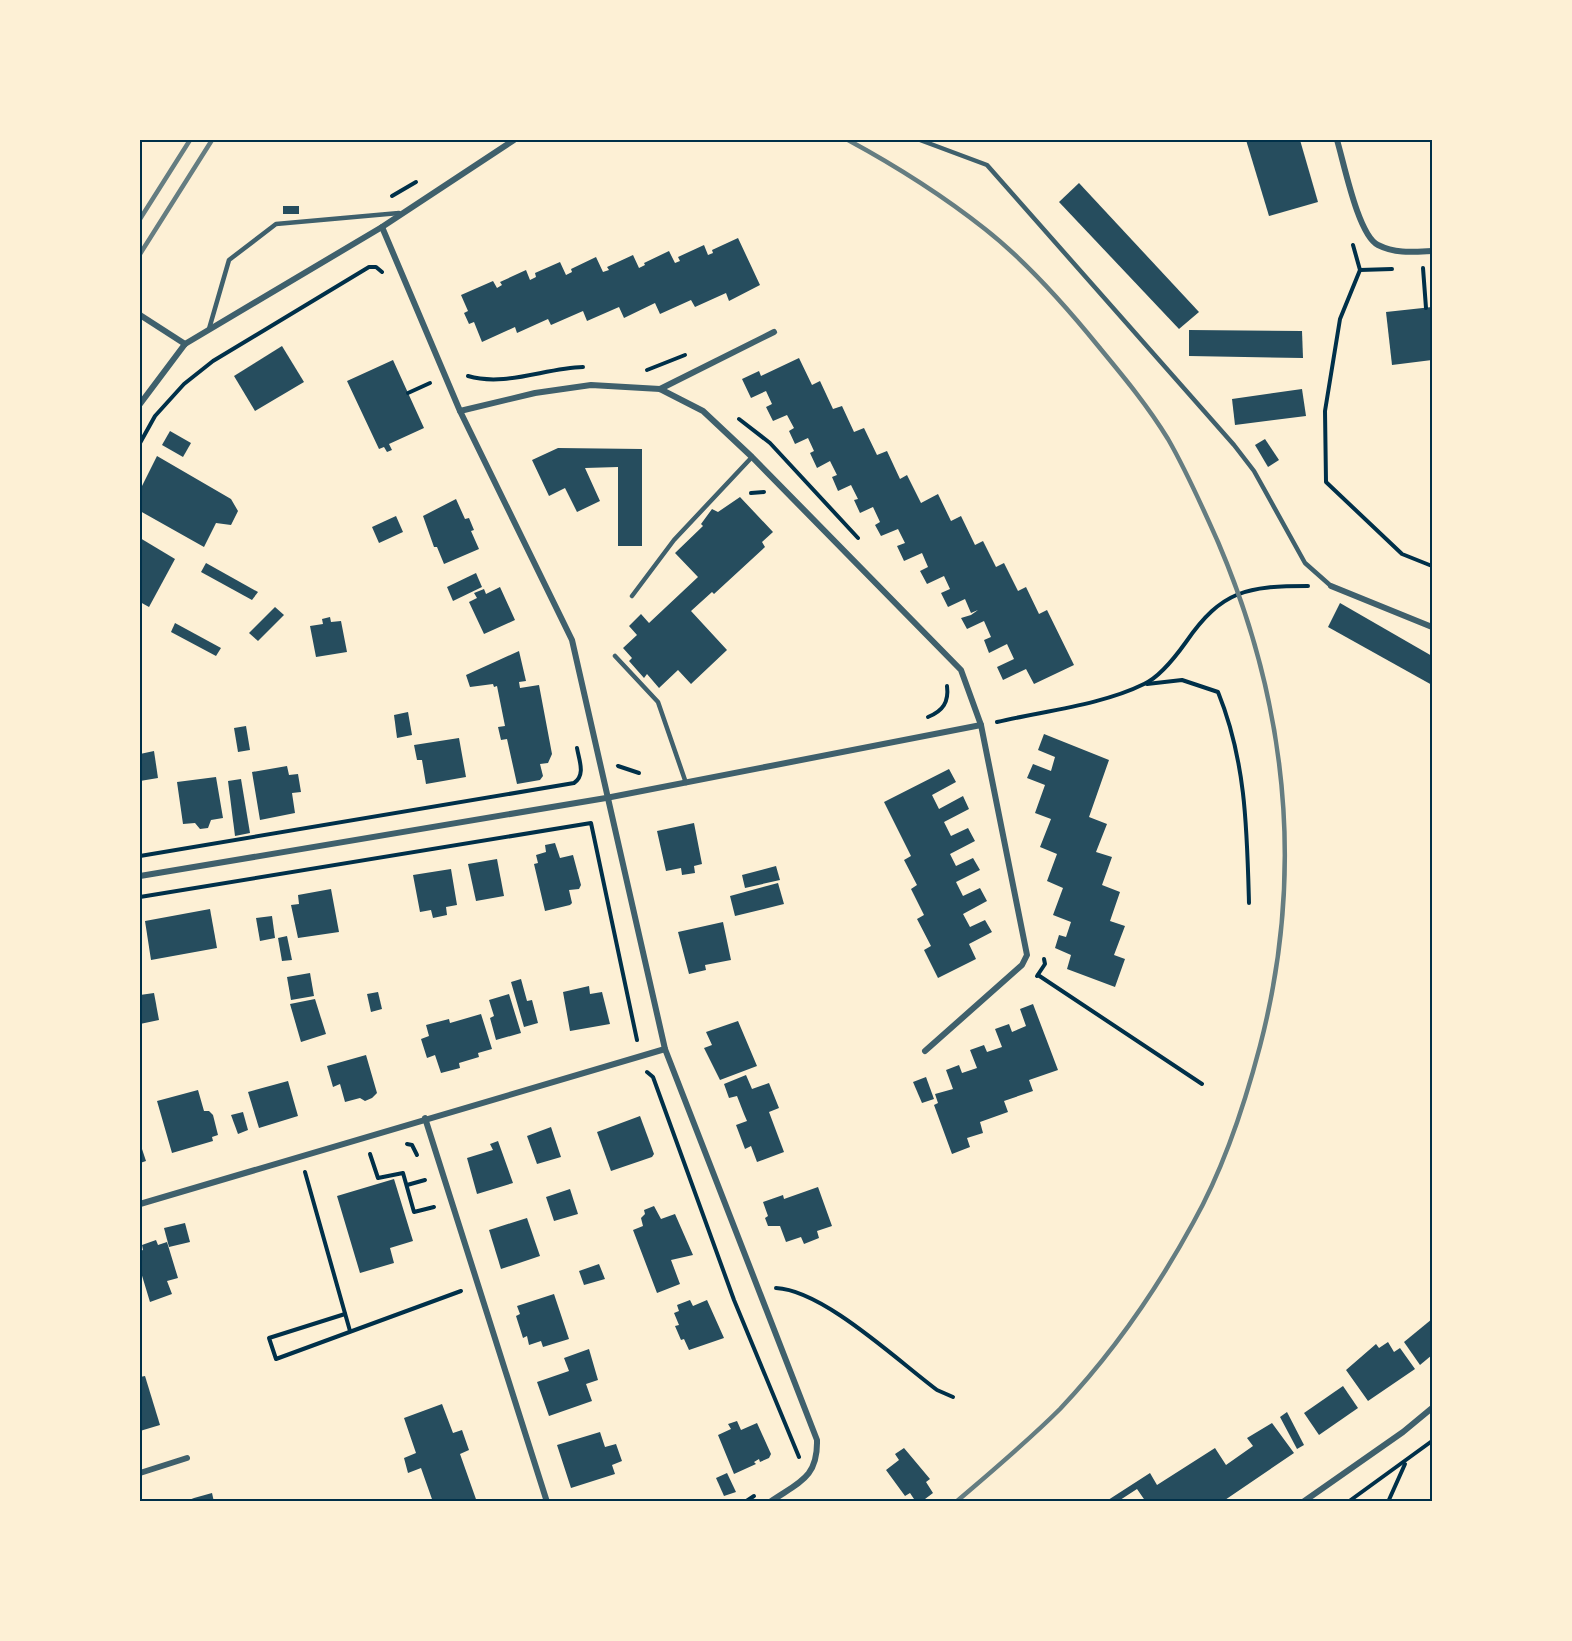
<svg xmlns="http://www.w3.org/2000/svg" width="1572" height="1641" font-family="'IBM Plex Serif',serif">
<rect width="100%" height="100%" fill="#fdf0d5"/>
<g fill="#264d5e">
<polygon points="1246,140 1300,140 1318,202 1269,216"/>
<polygon points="1079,183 1199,312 1179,329 1059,202"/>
<rect x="283" y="206" width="16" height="8"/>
<polygon points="738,238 760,285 729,301 726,293 695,307 691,300 660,314 655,303 624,318 619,307 587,321 583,311 551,325 548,319 517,333 515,327 482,342 474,322 469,324 464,313 468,311 461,295 493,281 497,288 502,285 500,282 526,270 530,280 536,277 535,273 560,262 566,275 572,272 571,269 596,257 603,272 609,270 607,267 633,255 639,268 645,265 644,263 669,251 675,263 680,261 678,257 704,245 708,255 713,253 712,250"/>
<polygon points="1432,307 1432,360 1392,365 1386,312"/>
<polygon points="1189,330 1302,331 1303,358 1189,356"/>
<polygon points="282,346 304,382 255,411 234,376"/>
<polygon points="799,358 812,385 820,381 833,409 842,406 854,432 864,428 877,455 887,451 900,479 907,475 921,503 938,494 951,521 961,516 975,545 983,541 996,567 1004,563 1018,591 1026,587 1039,614 1047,610 1074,665 1034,684 1026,669 1003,680 997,667 1014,659 1007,644 989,653 984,640 991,637 984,621 967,629 961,618 971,615 978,610 971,613 965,599 948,607 941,593 950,589 944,576 927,584 920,571 928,567 922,553 904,561 897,546 905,543 898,529 881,536 875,525 880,522 873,507 860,513 854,500 858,499 851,485 838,491 832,477 837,475 830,461 817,468 810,453 814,451 808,438 795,444 789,431 794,428 787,415 773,421 766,407 772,404 766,391 751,398 742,379 759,371 761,376"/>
<polygon points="393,360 424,428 389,444 392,450 387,452 384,447 379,449 347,381"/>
<polygon points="1302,389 1306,416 1235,425 1232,399"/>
<polygon points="170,431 191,443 183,457 162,445"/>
<polygon points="1265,439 1279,460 1268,467 1255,445"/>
<polygon points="558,448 642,449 642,546 618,546 618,467 585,468 600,501 577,512 565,488 549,496 532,460"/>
<polygon points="157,456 231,499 238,511 231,525 216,523 204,547 140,511 140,490"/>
<polygon points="740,497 773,532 762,542 765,547 714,594 712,592 691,611 727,650 691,684 678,670 659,688 647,674 644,678 629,661 632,658 623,648 637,635 629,626 641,614 649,623 698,577 675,553 703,526 701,524 712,509 718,512"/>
<polygon points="456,499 465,519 469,518 474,530 471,531 479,549 444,564 437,547 434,547 423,516"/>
<polygon points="396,516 403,532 379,543 372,527"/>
<polygon points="140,538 175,559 149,607 140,602"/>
<polygon points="206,563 258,592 252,600 201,572"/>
<polygon points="476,573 482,587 453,601 447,587"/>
<polygon points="500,587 515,620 484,634 469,602 477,598 474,593 484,589 486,594"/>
<polygon points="1340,603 1432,656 1432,685 1328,627"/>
<polygon points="275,607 284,615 258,641 249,633"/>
<polygon points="330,617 331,622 341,621 347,652 316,657 310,626 323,624 322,619"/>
<polygon points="175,623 221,648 216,656 171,632"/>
<polygon points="519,651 526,681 519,682 520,688 539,685 552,754 548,763 540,764 543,776 540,780 517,784 507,739 501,740 498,727 505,726 497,686 494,687 493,684 470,687 466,675"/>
<polygon points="408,712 412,735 397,738 394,715"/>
<polygon points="246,726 250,750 238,752 234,728"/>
<polygon points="1044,734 1109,760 1089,817 1107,824 1096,852 1112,857 1102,885 1120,892 1110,921 1125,926 1114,955 1125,959 1115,987 1067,969 1071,955 1055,948 1059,935 1066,937 1071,922 1053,915 1063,888 1047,881 1057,854 1040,847 1051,819 1035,813 1045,785 1027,778 1033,764 1051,771 1055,757 1038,750"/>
<polygon points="459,738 466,777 426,784 422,760 417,760 414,745"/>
<polygon points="154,751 158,778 140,781 140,754"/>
<polygon points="287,766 289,775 298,774 301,792 292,793 295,813 260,820 252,772"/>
<polygon points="949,769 956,782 932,795 939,809 963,796 969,809 944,822 951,836 968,828 975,841 950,854 956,866 973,858 980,870 956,882 963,896 980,888 987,901 963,914 970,927 985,920 992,932 969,944 976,959 938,978 924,950 931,946 917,919 924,915 911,889 917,885 904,860 911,856 884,802"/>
<polygon points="216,777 223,818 211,820 208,828 200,829 195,823 183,824 177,782"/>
<polygon points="241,779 250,833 235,836 228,781"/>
<polygon points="694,823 702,864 694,866 695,873 682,875 681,868 666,871 657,831"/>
<polygon points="555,843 560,858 573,855 581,885 579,889 569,890 572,903 570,905 545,911 534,864 538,863 536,855 546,852 545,845"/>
<polygon points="497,859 504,896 476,901 468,864"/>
<polygon points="776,866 780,880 745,888 742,875"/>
<polygon points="451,869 457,905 446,907 447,915 433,918 431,910 420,912 413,875"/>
<polygon points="778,883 784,904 735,916 730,896"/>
<polygon points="331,889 339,932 298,938 291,905 299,904 298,895"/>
<polygon points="210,909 217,948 151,960 145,921"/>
<polygon points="272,916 275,938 260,941 256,918"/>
<polygon points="723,922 731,960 705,965 706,970 689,974 678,932"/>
<polygon points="287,936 292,960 282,961 278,938"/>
<polygon points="310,973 314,996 291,1000 287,977"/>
<polygon points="521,979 527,1001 532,1000 538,1023 524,1027 511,982"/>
<polygon points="589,986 590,994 602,992 610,1024 570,1031 563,992"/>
<polygon points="378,992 382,1009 371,1012 367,994"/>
<polygon points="154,993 159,1020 140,1024 140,995"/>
<polygon points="509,994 521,1033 496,1040 490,1018 494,1016 489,1000"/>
<polygon points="315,999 326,1034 301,1042 290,1004"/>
<polygon points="1033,1004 1058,1070 1029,1080 1033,1091 1004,1101 1008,1112 980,1122 983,1133 967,1138 970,1147 952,1154 934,1105 938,1103 935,1094 953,1089 946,1070 959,1065 962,1073 977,1068 970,1050 984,1045 987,1052 1002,1047 995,1029 1009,1024 1012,1032 1026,1026 1020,1009"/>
<polygon points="481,1014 492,1049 478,1053 479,1057 459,1063 460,1068 441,1073 435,1055 427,1058 421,1039 429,1036 426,1025 449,1019 450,1023"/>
<polygon points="738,1021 757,1066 720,1080 704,1048 712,1045 706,1032"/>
<polygon points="366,1055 377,1093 372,1098 365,1101 360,1098 345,1102 340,1084 333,1087 327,1066"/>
<polygon points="746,1075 752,1089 769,1083 779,1108 769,1112 784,1152 757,1162 751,1146 745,1149 736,1125 747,1121 744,1114 737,1096 729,1098 724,1084"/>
<polygon points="926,1077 934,1099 922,1103 913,1082"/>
<polygon points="288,1081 298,1116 259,1128 248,1092"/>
<polygon points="198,1090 204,1111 209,1111 213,1115 218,1135 212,1137 213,1141 172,1153 157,1101"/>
<polygon points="243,1112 248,1130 238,1134 231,1115"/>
<polygon points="640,1116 654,1154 652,1157 611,1171 597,1132"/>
<polygon points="551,1127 561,1157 537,1164 527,1136"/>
<polygon points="498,1141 513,1183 477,1194 467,1158 493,1150 490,1144"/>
<polygon points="140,1143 146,1161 140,1163"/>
<polygon points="394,1179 413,1241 390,1248 394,1263 360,1273 337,1196"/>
<polygon points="818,1187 832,1226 817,1231 819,1238 804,1244 801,1237 786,1242 780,1226 768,1226 765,1218 768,1216 763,1202 783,1195 784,1199"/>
<polygon points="570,1189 578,1214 554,1221 546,1197"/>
<polygon points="654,1206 661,1219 675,1214 693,1255 671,1260 680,1284 657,1293 633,1230 643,1226 641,1218 645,1214 644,1210"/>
<polygon points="527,1218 540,1256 501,1269 489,1230"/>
<polygon points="185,1223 190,1242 169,1247 164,1228"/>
<polygon points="156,1240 158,1245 167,1242 178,1278 167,1281 172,1294 150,1302 140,1269 140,1251 143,1250 142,1245"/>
<polygon points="599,1264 605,1279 584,1285 579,1271"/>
<polygon points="554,1294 569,1339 543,1347 541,1341 529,1345 527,1336 523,1338 516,1316 520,1314 517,1306"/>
<polygon points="690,1300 693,1306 707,1300 724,1338 689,1350 684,1339 681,1340 675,1326 679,1325 674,1313 679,1311 677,1305"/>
<polygon points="1432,1319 1432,1355 1420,1365 1404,1342"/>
<polygon points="1388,1342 1394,1352 1400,1348 1415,1369 1368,1401 1346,1370 1376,1344 1379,1348"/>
<polygon points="589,1349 598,1380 586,1384 592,1401 549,1416 537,1382 569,1371 564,1358"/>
<polygon points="145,1376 160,1425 140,1431 140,1377"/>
<polygon points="1343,1386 1358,1408 1319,1435 1304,1413"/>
<polygon points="442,1404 453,1433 462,1430 469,1450 460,1454 477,1502 433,1502 421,1468 408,1473 404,1458 416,1453 404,1418"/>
<polygon points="1287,1412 1304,1445 1297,1449 1280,1417"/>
<polygon points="737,1421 741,1430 757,1423 771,1454 769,1458 760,1462 759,1459 754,1462 756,1464 734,1474 718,1435 731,1429 728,1424"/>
<polygon points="1272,1423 1294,1453 1222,1502 1146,1502 1137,1489 1117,1502 1105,1502 1150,1473 1157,1485 1215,1448 1226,1465 1253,1446 1247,1438"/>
<polygon points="600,1432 605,1447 616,1444 622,1461 612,1465 615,1474 571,1488 557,1445"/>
<polygon points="904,1448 930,1479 926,1482 933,1493 921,1502 916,1502 910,1493 905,1496 886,1470 899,1460 895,1454"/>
<polygon points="727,1473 736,1492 724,1496 716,1478"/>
<polygon points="212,1493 214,1502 184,1502 194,1498"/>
</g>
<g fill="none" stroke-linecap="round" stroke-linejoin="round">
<g stroke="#003049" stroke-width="4">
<polyline points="392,196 416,182"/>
<polyline points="1353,245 1360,270 1340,319 1325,411 1326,482 1402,554 1432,566"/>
<polyline points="1423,268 1426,308"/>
<polyline points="1360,270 1392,269"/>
<polyline points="647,370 685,355"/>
<path d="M468,376C505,387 545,368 583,367"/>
<polyline points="408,393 430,383"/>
<polyline points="739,419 770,443 858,538"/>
<polyline points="140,443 155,416 184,384 213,361 369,267 376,267 382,272"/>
<polyline points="751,493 764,492"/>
<path d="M1147,684L1182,680L1218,692C1246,761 1247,829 1249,903"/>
<path d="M928,717C943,711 949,702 947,686"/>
<path d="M997,722C1043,711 1102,705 1144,684C1160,677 1176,656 1186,642C1222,590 1247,586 1308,586"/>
<polyline points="618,766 639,773"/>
<path d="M140,856L574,783C586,775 579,760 577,748"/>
<polyline points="140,897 591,823 637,1040"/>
<polyline points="1038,975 1202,1084"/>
<polyline points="1037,976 1045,964 1044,959"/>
<polyline points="647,1072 653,1077 734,1300 799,1457"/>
<polyline points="407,1144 412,1145 417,1155"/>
<polyline points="370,1154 378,1178 403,1173 414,1212 434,1207"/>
<polyline points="305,1172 350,1331"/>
<polyline points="407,1185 425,1180"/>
<path d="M776,1288C823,1290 898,1361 937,1390L953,1397"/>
<polyline points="345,1314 269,1338 276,1359 461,1291"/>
<polyline points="745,1502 754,1496"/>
<polyline points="1348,1502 1432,1441"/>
<polyline points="1388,1502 1405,1464"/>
</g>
<g stroke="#3f606c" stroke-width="4.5">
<polyline points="920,140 987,165 1234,445 1254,471 1305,563 1331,586"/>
<polyline points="209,329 229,260 276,224 399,213"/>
<polyline points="632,596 674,540 752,457"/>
<polyline points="615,656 658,702 686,783"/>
</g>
<g stroke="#3f606c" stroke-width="6">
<path d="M1337,140C1344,163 1358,235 1378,245C1396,254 1413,252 1432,251"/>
<path d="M382,227L460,411L572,640L665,1049L817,1440C818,1478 799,1482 770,1502"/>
<polyline points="140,315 185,344"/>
<polyline points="660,389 774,332"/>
<polyline points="140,404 185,344 382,227 514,140"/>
<polyline points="460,411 535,393 591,385 660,389 703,411 752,457 961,670 981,725 1027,955 1022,965 925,1051"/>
<polyline points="1331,586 1432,627"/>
<polyline points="140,876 606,798 981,725"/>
<polyline points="425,1118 547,1502"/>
<polyline points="140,1204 665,1049"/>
<polyline points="140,1473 187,1458"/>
<polyline points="1303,1502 1403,1432 1432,1408"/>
</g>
<g stroke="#657d81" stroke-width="4.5">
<path d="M848,140C896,166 942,195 985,229C1027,262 1065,305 1099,347C1123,376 1148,406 1168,439C1187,472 1202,506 1218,542C1288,706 1305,873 1260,1046C1244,1107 1224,1168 1193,1223C1157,1289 1112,1354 1060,1409C1027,1442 991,1472 956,1502"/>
<polyline points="140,219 190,140"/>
<polyline points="140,254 212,140"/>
</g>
</g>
<rect width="1572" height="1641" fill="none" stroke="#fdf0d5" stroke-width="282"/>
<rect x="141" y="141" width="1290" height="1359" fill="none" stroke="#003049" stroke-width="2"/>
</svg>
